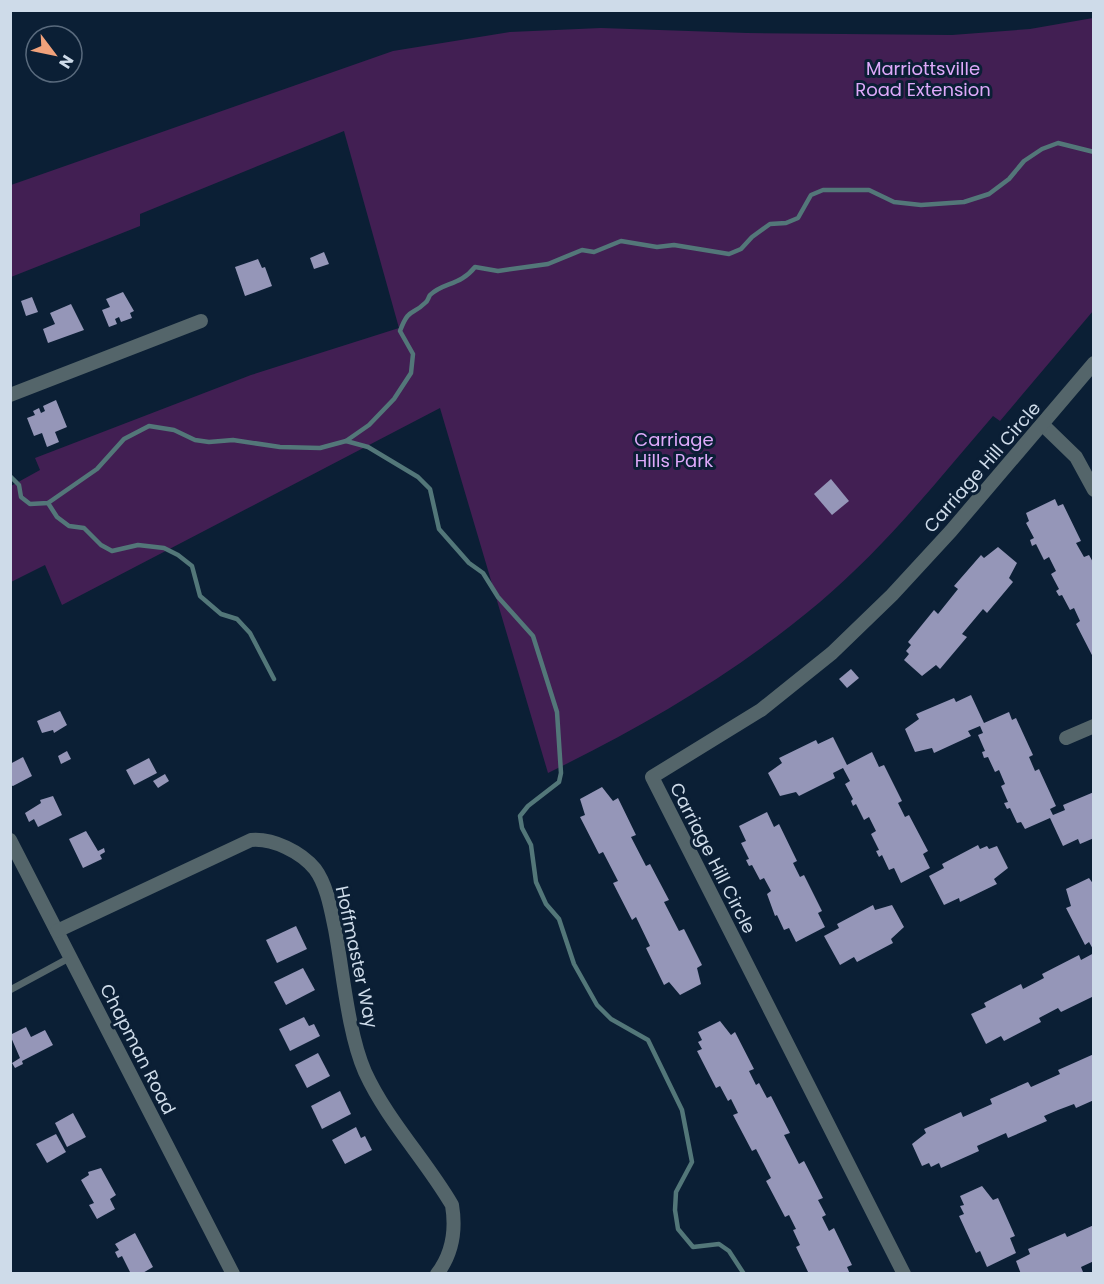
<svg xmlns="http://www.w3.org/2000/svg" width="1104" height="1284" font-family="Poppins,sans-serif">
<rect width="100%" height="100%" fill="#0b1f35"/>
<path fill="#421f53" d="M1093,18V311L1000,421L993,416C938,480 885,547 820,602C737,672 646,725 548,773L440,408L62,605L45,565L11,582V486L40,470L35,458L251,375L399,328L344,131L140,214V226L11,277V185L393,51L510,32L601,28L747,33L952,35L1030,29Z"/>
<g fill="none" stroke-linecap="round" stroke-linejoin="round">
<g stroke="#537779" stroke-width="4.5">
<polyline points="346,441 368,447 418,477 430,489 439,529 469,563 483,573 498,597 533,636 557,712 561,773 559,782 528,806 520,816 522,828 531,845 536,882 546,904 559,919 574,964 597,1005 611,1019 648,1040 682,1110 692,1162 676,1192 675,1210 678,1229 693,1247 719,1244 729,1251 744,1274"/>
<path d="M10,476L19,485L21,497L30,504L48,503L97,469L124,439L149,426L174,430L195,440L209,442L233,440L280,447L320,448L346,441L369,425L394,399L411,373L413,354L400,331C409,307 412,316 425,303C428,301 428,298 430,295C443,282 460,286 475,267L498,271L548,264L582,250L594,252L621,241L657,247L674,245L729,254L741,249L752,237L770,224L786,223L798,218L811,195L823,190H869L894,202L921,205L964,202L989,194L1009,179L1024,161L1042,149L1058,143L1094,152"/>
<polyline points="48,503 57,517 69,526 84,528 101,545 112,551 138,545 164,548 178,555 192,566 200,596 221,614 237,619 250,633 274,679"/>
</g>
</g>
<g fill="#9596b8">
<polygon points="324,252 329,264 314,269 310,258"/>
<polygon points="258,259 262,268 265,267 272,286 245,296 235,267"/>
<polygon points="123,292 134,311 130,313 132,318 121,322 119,317 115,319 117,324 109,327 102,310 110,307 106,299"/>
<polygon points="32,297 38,312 26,316 21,301"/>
<polygon points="71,304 84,330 48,343 43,329 55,324 50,313"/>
<polygon points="56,400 67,427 55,432 59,442 47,447 42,433 34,436 27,418 35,415 33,411 39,408 41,413 45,411 43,406"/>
<polygon points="831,479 849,501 832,515 814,494"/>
<polygon points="1055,499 1058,506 1063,504 1081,541 1076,543 1084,557 1089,555 1094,564 1094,659 1076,624 1080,621 1074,608 1070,610 1062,595 1059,596 1056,591 1059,589 1051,574 1056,571 1049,557 1044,560 1036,544 1032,546 1030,540 1034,538 1026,523 1029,521 1026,513"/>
<polygon points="998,547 1017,563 1009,578 1013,582 987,613 983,609 962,634 967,637 940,669 936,665 922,676 904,660 909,654 906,651 911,645 908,642 934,610 938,614 958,589 954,586 981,555 984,558"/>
<polygon points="851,669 859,678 847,688 839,679"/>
<polygon points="971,695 984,723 1009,712 1012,720 1016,718 1033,755 1029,757 1035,771 1039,769 1056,806 1050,809 1053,815 1065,810 1063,805 1094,792 1094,838 1080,844 1078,839 1063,846 1050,818 1025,829 1021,822 1017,823 1010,808 1007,809 1004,803 1008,802 1001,786 1005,784 999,770 995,772 988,757 984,758 982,752 985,751 978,735 983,733 980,726 968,731 971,736 934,753 932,748 915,752 905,729 919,719 916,714 954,698 956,702"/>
<polygon points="60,711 67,725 54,733 53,730 42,733 37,721"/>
<polygon points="833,737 847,765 872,752 879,767 884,765 902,801 898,803 905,817 909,815 928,851 923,854 930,868 901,883 894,868 889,870 882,855 879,857 876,851 879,850 871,834 876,831 869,817 864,820 856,804 853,806 851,801 853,799 845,784 850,781 843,768 833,773 835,778 799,796 796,792 780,796 768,773 782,763 779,758 816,740 818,744"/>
<polygon points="67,751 71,759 61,764 58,756"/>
<polygon points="23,757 32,776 13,786 10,785 10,764"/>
<polygon points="149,758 157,773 134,785 126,770"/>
<polygon points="165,774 169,781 158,788 153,781"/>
<polygon points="602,787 613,801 618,798 636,835 631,837 646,866 650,864 669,900 664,902 679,931 684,929 702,965 697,968 701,984 680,995 669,982 664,985 646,948 650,946 636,917 632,920 613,883 618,881 603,852 599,854 580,817 585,815 580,799"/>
<polygon points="53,796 62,815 38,827 34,819 29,822 25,813 41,803 40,800"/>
<polygon points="767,812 774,827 779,824 797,861 793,863 800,877 804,875 822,911 818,913 825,927 796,942 789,928 784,930 777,915 775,916 767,894 771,891 764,878 760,880 752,865 749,866 746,860 749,859 741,843 746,841 739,826"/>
<polygon points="86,831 98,851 104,848 105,852 100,855 102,859 83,868 69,839"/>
<polygon points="978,845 980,849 987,846 989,849 997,846 1008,868 994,879 997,884 960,902 959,898 944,905 929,876 944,868 942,864"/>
<polygon points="1089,878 1094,885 1094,951 1089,942 1085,945 1066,908 1071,906 1066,889"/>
<polygon points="873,905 875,910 892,905 904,927 891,939 893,943 857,962 854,957 840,965 824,936 839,928 837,924"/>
<polygon points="296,926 307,949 277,963 266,940"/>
<polygon points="1094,953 1094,996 1061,1012 1058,1008 1039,1018 1041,1022 1004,1041 1001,1036 986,1044 971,1014 986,1007 984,1003 1021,984 1023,989 1044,978 1042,974 1079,955 1081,960"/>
<polygon points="303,968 315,990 286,1005 274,982"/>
<polygon points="304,1017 309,1026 314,1024 320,1036 290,1051 279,1029"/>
<polygon points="720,1021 731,1035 735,1032 754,1069 749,1071 756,1085 759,1083 767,1098 771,1096 790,1133 784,1135 799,1164 804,1161 823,1198 818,1200 826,1215 822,1217 829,1231 834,1228 852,1265 847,1267 850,1274 809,1274 796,1247 800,1245 793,1230 796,1229 789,1215 785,1217 766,1181 771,1178 756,1149 752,1151 733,1115 738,1113 731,1099 728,1101 720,1086 716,1088 697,1051 702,1049 698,1042 702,1040 698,1032"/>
<polygon points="26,1027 31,1037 45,1030 53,1045 22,1061 23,1064 15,1068 12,1063 20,1058 10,1035"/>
<polygon points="318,1053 330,1076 307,1088 295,1065"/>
<polygon points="1094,1054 1094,1100 1076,1108 1074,1104 1058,1110 1044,1116 1047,1121 1008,1138 1006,1133 977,1146 979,1151 941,1168 939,1163 931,1167 929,1163 922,1166 912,1144 926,1133 924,1129 961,1112 963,1117 992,1104 990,1099 1028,1082 1031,1087 1060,1074 1058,1070"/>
<polygon points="340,1091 351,1114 322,1129 311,1106"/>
<polygon points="73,1113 86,1137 67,1147 55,1123"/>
<polygon points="356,1127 361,1138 365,1136 372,1150 345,1164 332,1140"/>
<polygon points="56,1134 66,1152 47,1163 36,1144"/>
<polygon points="101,1168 116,1195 110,1199 115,1209 97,1219 89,1205 94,1203 81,1180 89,1175 88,1172"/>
<polygon points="982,1186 993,1200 998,1198 1015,1236 1010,1238 1016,1253 987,1267 980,1251 976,1253 959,1216 964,1214 960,1206 964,1205 960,1196"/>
<polygon points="1094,1225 1094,1261 1081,1267 1083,1272 1021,1274 1016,1261 1030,1254 1028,1249 1065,1233 1067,1237"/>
<polygon points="135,1233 153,1267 141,1274 131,1274 122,1256 118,1258 115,1252 119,1250 115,1244"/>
</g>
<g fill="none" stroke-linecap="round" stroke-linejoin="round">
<polyline stroke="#54656a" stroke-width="7" points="10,990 71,957"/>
<g stroke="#54656a" stroke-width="14">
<polyline points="10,395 201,321"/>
<polyline points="1043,425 1076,457 1094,490"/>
<polyline points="1066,738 1094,726"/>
<polyline points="10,840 233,1274"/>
<path d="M57,931L251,840C273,838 301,852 315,869C327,885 331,910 335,929C343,972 348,1033 365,1072C387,1120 425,1159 452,1205C456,1229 453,1253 437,1274"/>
<polyline points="904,1274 652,777 761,710 832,653 892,595 951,531 1094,363"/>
</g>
</g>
<g text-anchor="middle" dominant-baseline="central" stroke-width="6" stroke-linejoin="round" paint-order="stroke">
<g font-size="18" fill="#dea9fa" stroke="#0b1f35">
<text x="923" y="68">Marriottsville<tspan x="923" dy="21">Road Extension</tspan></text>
<text x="674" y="439">Carriage<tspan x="674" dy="21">Hills Park</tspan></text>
</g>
<g font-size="18" fill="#cedbe9" stroke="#0b1f35">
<text transform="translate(982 467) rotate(-49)">Carriage Hill Circle</text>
<text transform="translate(713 858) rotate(63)">Carriage Hill Circle</text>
<text transform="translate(357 957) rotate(78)">Hoffmaster Way</text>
<text transform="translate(138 1049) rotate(63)">Chapman Road</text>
</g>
</g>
<rect width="1104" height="1284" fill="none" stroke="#cedbe9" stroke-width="24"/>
<g transform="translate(54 54) rotate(122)"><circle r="28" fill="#0b1f35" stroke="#596a7d" stroke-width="1.5"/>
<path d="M0-4.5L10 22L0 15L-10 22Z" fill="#f1a27b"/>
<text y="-9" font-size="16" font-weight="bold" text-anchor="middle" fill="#cedbe9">N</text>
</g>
</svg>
